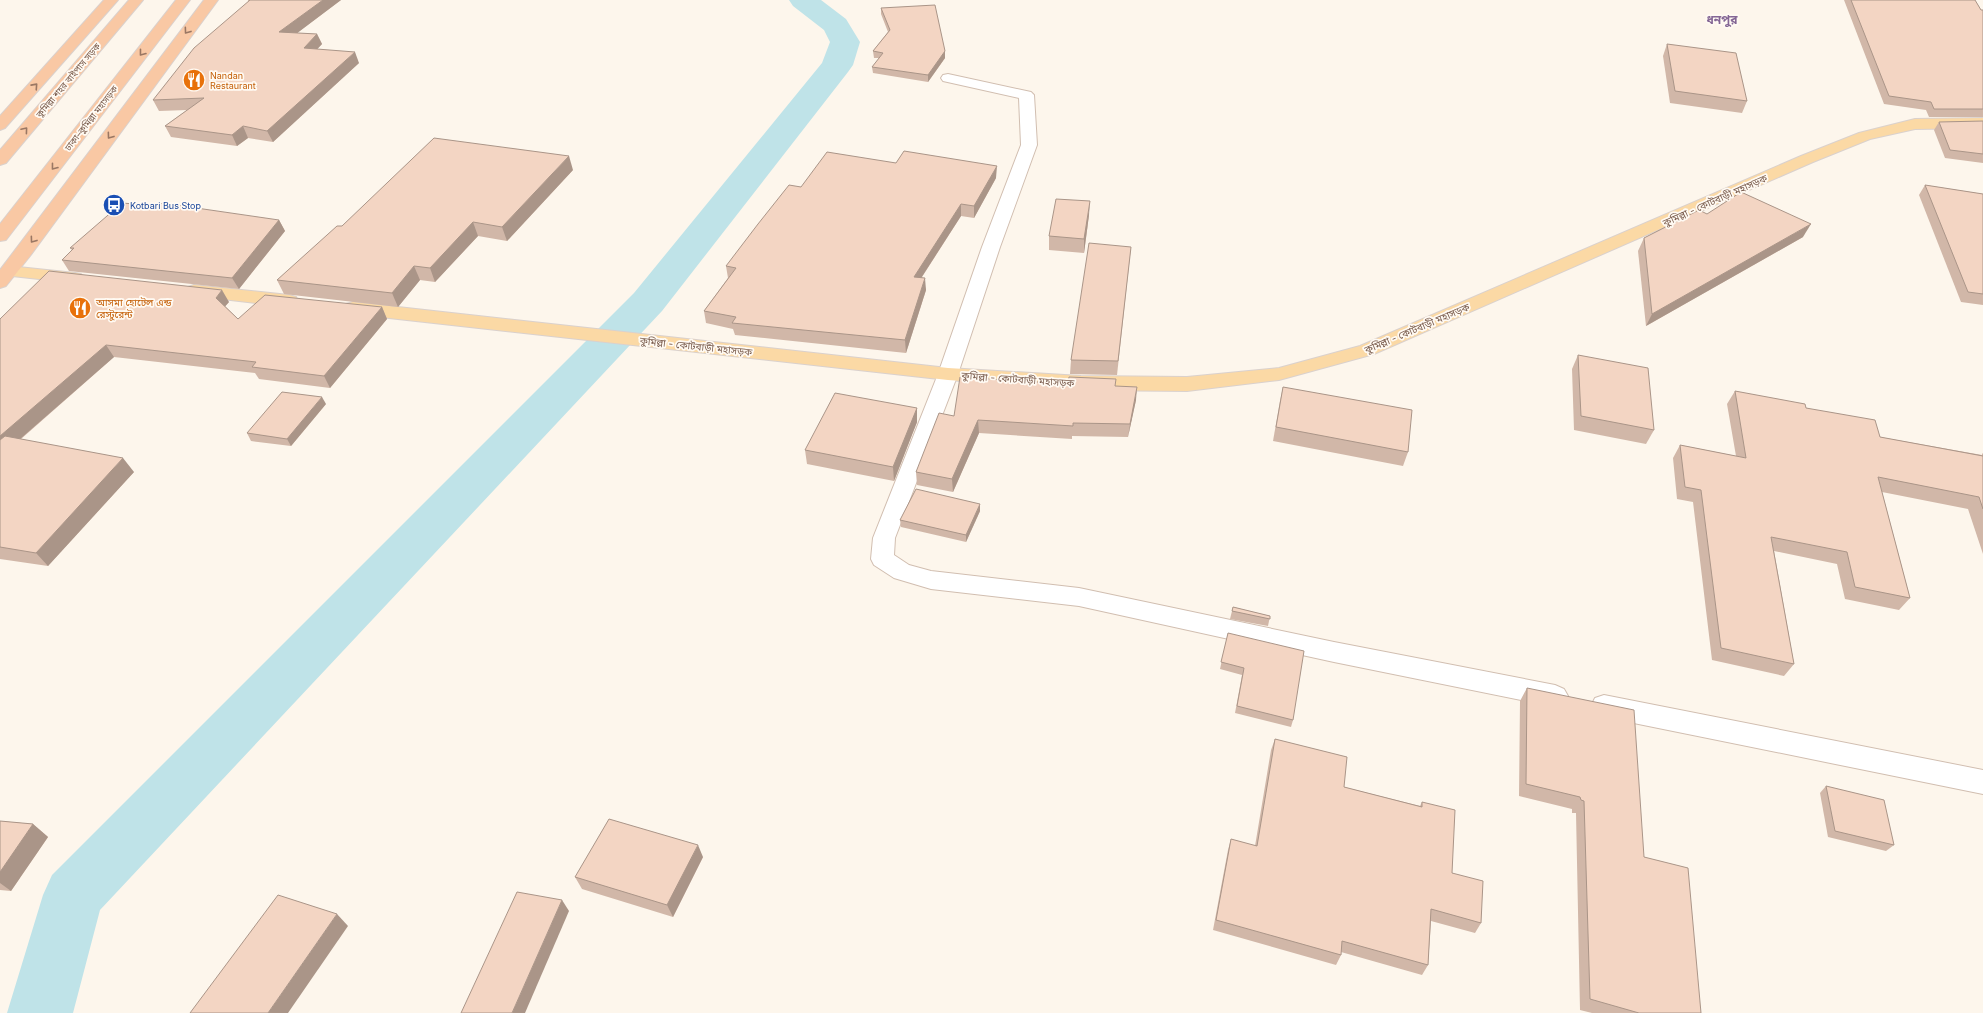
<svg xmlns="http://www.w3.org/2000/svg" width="1983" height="1013" font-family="Inter,'Noto Sans Bengali',sans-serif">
<rect width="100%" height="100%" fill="#fdf6ec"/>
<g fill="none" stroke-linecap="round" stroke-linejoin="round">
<polygon fill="#bfe3e8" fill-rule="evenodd" points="789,0 821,0 846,19 860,42 853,65 848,72 662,311 100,910 73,1013 7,1013 43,895 52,875 634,293 822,63 830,42 824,30 793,6"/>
<g stroke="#d1beb0" stroke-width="2">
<g id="minor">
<polygon points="948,74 1031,92 1034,95 1037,145 1000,247 958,374 895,538 894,555 909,565 931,571 1079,588 1334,642 1555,685 1564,689 1568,696 1564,703 1555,707 1334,662 1079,606 931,589 894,578 874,565 871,559 873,538 938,374 982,247 1021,145 1019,98 943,81 941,78 943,75"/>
<polygon points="1604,695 1983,770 1983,794 1604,717 1595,714 1591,706 1595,698"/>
</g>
</g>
<g stroke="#dad1cd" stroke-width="2">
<g id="primary">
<polygon points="1983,118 1983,128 1915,129 1870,139 1813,162 1374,354 1279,380 1187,391 1081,390 948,380 353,314 346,312 344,308 346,304 353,302 948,368 1081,376 1187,377 1279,368 1360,346 1801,156 1859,133 1915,119"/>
<polygon points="9,266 75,273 81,274 84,278 81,282 75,283 3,275 0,271 3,267"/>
<polygon points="194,285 289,295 296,297 298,301 296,305 289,307 188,295 185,291 188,287"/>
</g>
</g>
<g stroke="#dad1cd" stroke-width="2">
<g id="trunk">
<polygon points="104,0 118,0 5,128 0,130 0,116"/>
<polygon points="129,0 143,0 6,163 0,165 0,150"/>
<polygon points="176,0 190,0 6,240 0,241 0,224"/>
<polygon points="204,0 218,0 30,256 6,286 0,288 0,270"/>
</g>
</g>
<use href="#minor" fill="#fff" fill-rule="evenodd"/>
<use href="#primary" fill="#fbd9a5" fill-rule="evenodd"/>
<use href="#trunk" fill="#f9c8a4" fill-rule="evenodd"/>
</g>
<g fill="#d1b7a8">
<polygon points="248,0 341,0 297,33 317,34 322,44 317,49 359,63 273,142 248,138 237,146 171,137 165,126 187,110 159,111 153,100 248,2"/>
<polygon points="1844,0 1975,0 1981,10 1983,10 1983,117 1929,117 1926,110 1884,104"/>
<polygon points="881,8 945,51 945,58 928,82 873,73 872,67 879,58 874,58 873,51 888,32 881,14"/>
<polygon points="1667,44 1747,101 1742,113 1670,103 1663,56"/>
<polygon points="1983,121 1983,163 1945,158 1934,130 1939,122"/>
<polygon points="896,163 996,178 974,218 961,216 922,277 926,290 906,353 735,335 733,329 706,323 704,311 728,278 726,266"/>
<polygon points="573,170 507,241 478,236 435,282 420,280 398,307 284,294 277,280 342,226"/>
<polygon points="1925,185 1983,194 1983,305 1961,302 1919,195"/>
<polygon points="1707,214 1803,237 1646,326 1638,251 1644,238"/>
<polygon points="1089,215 1084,253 1049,250 1049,236"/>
<polygon points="279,220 285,231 239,289 69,271 62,260 72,250 70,248"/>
<polygon points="1131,247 1117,375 1070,374 1071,360"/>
<polygon points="229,302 225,306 238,319 382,307 387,319 330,388 259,379 255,373 114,357 21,439 134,472 48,566 0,559 0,319"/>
<polygon points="1578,355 1654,430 1646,444 1574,430 1572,369"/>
<polygon points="1068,384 1115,386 1136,400 1128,437 1072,436 1072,439 979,433 953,492 917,485 916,472 954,416"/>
<polygon points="1283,387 1408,452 1403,466 1273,441 1280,401"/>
<polygon points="1735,391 1806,408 1880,437 1982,455 1982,454 1983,453 1983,554 1968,509 1882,492 1910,598 1899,610 1845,599 1837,564 1774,551 1794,664 1784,676 1712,660 1693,502 1677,499 1673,458 1680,445 1736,456 1727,404"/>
<polygon points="326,404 291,446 251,441 247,433"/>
<polygon points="917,408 917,422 894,481 807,464 805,450"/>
<polygon points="980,511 966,542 901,527 900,520"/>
<polygon points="1233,607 1270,616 1268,626 1230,619"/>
<polygon points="1228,633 1293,720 1291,727 1235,713 1242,675 1220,669"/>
<polygon points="1527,688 1644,857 1701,1013 1592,1013 1580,1010 1576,813 1572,813 1572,809 1519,796 1520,701"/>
<polygon points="1275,739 1344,787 1420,806 1422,802 1452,873 1481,923 1475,933 1431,921 1428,965 1422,975 1341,952 1341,955 1336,965 1213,930 1228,850 1231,839 1255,846 1271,750"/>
<polygon points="1826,786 1894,845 1886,851 1828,837 1820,793"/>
<polygon points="0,821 33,824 48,837 11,891 0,890"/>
<polygon points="703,857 673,917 582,889 575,877"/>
</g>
<g fill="#aa9588">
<polygon points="323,0 341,0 284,43 279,32"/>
<polygon points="317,34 322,44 308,59 304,48"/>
<polygon points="945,51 945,58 928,82 928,75"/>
<polygon points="355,52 359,63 273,142 267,131"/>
<polygon points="243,126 248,138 237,146 232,135"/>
<polygon points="569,156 573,170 507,241 502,227"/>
<polygon points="997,166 996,178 974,218 974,206"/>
<polygon points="1090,201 1089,215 1084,253 1084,239"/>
<polygon points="961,204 961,216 914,289 914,277"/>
<polygon points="279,220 285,231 239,289 232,278"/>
<polygon points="473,222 478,236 435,282 430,268"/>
<polygon points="1811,224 1803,237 1646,326 1652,314"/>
<polygon points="414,266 420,280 398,307 392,293"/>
<polygon points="925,278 926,290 906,353 905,340"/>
<polygon points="222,290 229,302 222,310 216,298"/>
<polygon points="382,307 387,319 330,388 324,376"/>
<polygon points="106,345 114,357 4,453 0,448 0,436"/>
<polygon points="1137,387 1136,400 1128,437 1130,424"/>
<polygon points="322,397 326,404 291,446 287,439"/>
<polygon points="917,408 917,422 894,481 893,467"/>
<polygon points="978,420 979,433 953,492 952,479"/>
<polygon points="123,458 134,472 48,566 36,553"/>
<polygon points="980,504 980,511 966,542 966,535"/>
<polygon points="33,824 48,837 11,891 0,883 0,872"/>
<polygon points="698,845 703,857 673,917 667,905"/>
<polygon points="562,900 569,911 525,1013 512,1013"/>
<polygon points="337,914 348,926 288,1013 268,1013"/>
</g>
<g fill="#f3d5c3" stroke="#aa9588">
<polygon points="250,0 323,0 279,32 317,34 304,48 355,52 267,131 243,126 232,135 165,126 204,98 153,100 194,48"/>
<polygon points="1851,0 1975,0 1981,10 1983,10 1983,109 1934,109 1931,102 1889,96"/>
<polygon points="935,5 945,51 928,75 872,67 883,53 873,51 890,30 881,8"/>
<polygon points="1667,44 1736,53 1747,101 1675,91"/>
<polygon points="1983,121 1983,154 1950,150 1939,122"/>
<polygon points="434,138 569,156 502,227 473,222 430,268 414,266 392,293 277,280 337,226 342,226"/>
<polygon points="904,151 997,166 974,206 961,204 914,277 925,278 905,340 732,323 736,317 704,311 736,268 726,266 758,224 789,185 801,187 827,152 896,163"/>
<polygon points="1925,185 1983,194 1983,294 1968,292"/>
<polygon points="1741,192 1811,224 1652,314 1644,238 1699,210 1707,214"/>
<polygon points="1056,199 1090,201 1084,239 1049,236"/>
<polygon points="122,203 159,206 162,203 279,220 232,278 62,260 74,248 70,248"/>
<polygon points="1089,243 1131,247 1118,361 1071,360"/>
<polygon points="49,271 222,290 216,298 238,319 265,295 382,307 324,376 252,367 256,362 106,345 0,436 0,319"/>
<polygon points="1578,355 1648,368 1654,430 1581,416"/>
<polygon points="960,377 1068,384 1069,377 1116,379 1115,386 1137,387 1130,424 1073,423 1073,426 978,420 952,479 916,472 939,413 954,416"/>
<polygon points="1283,387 1412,410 1408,452 1276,427"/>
<polygon points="1735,391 1805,404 1806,408 1875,420 1880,437 1983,456 1983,509 1979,497 1878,477 1910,598 1855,587 1847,552 1771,537 1794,664 1721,648 1701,490 1685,487 1680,445 1746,458"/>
<polygon points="282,392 322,397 287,439 247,433"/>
<polygon points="835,393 917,408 893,467 805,450"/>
<polygon points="5,436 123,458 36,553 0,547 0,440"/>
<polygon points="916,489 980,504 966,535 900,520"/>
<polygon points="1233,607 1270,616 1270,619 1232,611"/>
<polygon points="1228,633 1304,651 1293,720 1237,706 1244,668 1221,662"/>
<polygon points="1527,688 1634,710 1644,857 1688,868 1701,1013 1639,1013 1590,999 1584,801 1581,800 1580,797 1526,784"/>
<polygon points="1275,739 1347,757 1344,787 1422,807 1422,802 1455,810 1452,873 1483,881 1481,923 1431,909 1428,965 1342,941 1341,955 1216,920 1231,839 1257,846"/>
<polygon points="1826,786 1884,800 1894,845 1835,831"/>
<polygon points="609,819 698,845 667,905 575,877"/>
<polygon points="0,821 33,824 0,872"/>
<polygon points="517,892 562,900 512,1013 461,1013"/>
<polygon points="278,895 337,914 268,1013 190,1013"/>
</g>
<defs><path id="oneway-chevron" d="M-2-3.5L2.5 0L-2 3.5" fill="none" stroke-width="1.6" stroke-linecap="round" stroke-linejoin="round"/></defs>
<g stroke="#9a7763">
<use href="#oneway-chevron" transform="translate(187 31) rotate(126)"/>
<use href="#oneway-chevron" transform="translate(142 53) rotate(128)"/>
<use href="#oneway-chevron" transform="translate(35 86) rotate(-48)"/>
<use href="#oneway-chevron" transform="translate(25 130) rotate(-50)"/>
<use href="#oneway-chevron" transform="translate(110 136) rotate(126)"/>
<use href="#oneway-chevron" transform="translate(54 167) rotate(128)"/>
<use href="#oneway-chevron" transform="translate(33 240) rotate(126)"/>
</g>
<defs>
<g id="restaurant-disc" transform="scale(1.15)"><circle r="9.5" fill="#e8710a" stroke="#fffaf3"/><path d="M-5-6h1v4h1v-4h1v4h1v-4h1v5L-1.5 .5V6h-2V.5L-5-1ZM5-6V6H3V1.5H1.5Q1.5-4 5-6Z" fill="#fff"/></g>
<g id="bus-disc" transform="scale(1.15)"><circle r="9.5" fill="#1a4fb4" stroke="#fffaf3"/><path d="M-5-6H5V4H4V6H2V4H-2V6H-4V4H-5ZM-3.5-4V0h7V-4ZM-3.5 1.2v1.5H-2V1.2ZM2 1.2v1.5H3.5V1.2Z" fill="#fff"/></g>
</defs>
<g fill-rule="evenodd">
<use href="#restaurant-disc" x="194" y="80"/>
<use href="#bus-disc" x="114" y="205"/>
<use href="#restaurant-disc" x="80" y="308"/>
</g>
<g text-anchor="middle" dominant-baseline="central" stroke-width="3.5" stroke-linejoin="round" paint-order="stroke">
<g font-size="9" fill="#c56008" stroke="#fffaf3" text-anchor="start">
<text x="210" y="75">Nandan<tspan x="210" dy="10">Restaurant</tspan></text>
</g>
<g font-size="9" fill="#7a5c4d" stroke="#fffaf3">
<text transform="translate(68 80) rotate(-50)">কুমিল্লা শহর বাইপাস সড়ক</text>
<text transform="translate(91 118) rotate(-52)">ঢাকা–কুমিল্লা মহাসড়ক</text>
</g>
<g font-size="9" fill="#164399" stroke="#fffaf3" text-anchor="start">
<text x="130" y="205">Kotbari Bus Stop</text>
</g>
<g font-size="10" fill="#7a5c4d" stroke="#fffaf3">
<text transform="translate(1715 200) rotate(-24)">কুমিল্লা - কোটবাড়ী মহাসড়ক</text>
<text transform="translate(1417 328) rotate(-23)">কুমিল্লা - কোটবাড়ী মহাসড়ক</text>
<text transform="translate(696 346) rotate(6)">কুমিল্লা - কোটবাড়ী মহাসড়ক</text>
<text transform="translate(1018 379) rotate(4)">কুমিল্লা - কোটবাড়ী মহাসড়ক</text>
</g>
<g font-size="10" fill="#c56008" stroke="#fffaf3" text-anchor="start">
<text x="96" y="302">আসমা হোটেল এন্ড<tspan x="96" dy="12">রেস্টুরেন্ট</tspan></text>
</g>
<g font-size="12" font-weight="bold" fill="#846695" stroke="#fffaf3">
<text x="1722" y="19">ধনপুর</text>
</g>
</g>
</svg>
